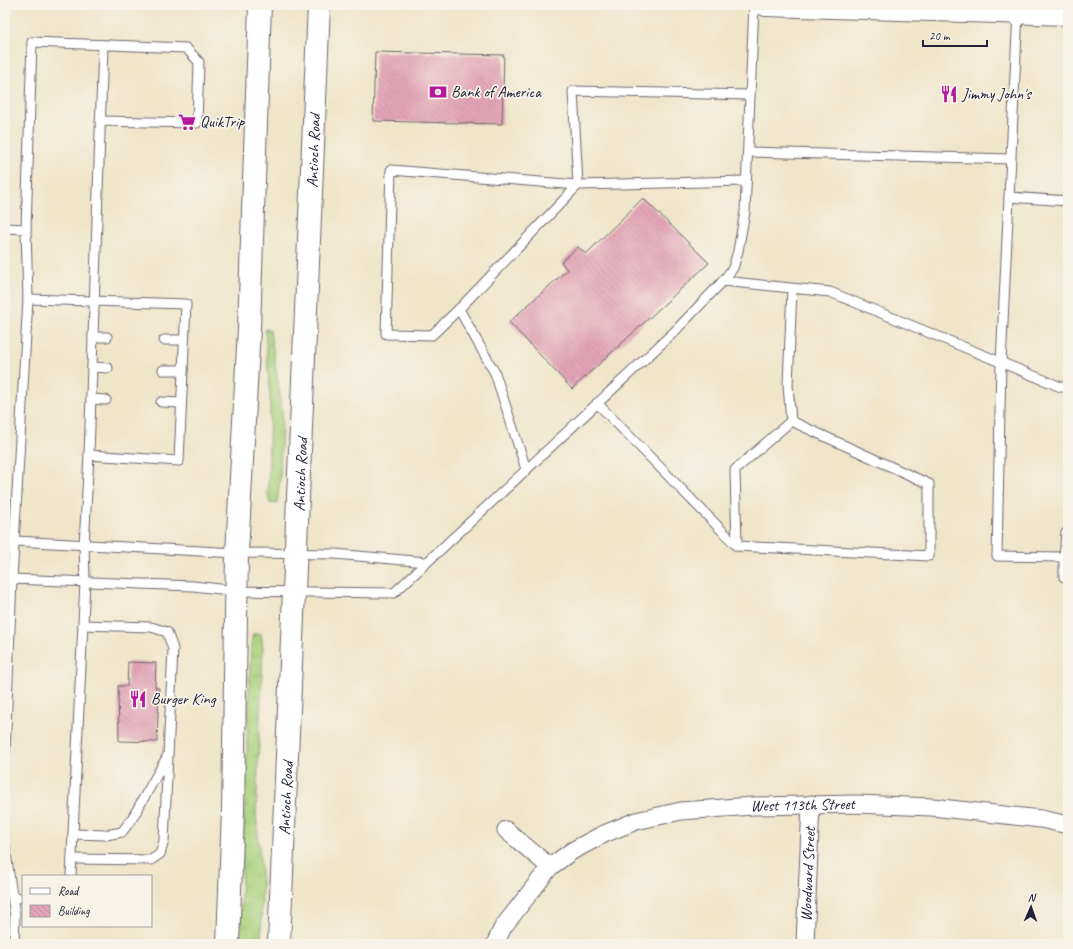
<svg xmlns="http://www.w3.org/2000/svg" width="1073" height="949" font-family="Caveat,sans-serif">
<defs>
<pattern id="grass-tufts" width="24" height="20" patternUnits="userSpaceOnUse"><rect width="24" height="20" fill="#a8d17c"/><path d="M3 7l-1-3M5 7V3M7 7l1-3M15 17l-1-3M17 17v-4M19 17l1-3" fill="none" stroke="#90b36c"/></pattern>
<pattern id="building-back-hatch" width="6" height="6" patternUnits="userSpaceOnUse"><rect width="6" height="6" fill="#e3a4b7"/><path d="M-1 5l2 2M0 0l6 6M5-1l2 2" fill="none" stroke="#c28d9e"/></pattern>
</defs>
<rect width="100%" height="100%" fill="#f7f3e8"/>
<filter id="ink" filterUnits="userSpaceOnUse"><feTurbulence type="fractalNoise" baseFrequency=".025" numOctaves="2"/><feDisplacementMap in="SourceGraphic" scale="8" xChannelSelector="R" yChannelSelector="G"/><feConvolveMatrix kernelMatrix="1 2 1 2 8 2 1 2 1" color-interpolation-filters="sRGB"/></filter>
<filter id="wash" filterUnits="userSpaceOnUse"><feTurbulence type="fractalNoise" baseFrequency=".012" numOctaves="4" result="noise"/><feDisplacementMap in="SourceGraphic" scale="16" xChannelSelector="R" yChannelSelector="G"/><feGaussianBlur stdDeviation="0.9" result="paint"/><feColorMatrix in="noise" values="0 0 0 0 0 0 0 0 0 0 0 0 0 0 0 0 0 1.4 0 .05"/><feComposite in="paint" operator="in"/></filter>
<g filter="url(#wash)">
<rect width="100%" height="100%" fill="#efe5c9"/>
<g fill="url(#grass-tufts)" stroke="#657a5c">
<polygon points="265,329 270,330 282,410 280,478 277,504 270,503 268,494 270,397"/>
<polygon points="253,634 261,634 263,647 256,813 262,882 261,944 239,944 251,644"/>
</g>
<g id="blocks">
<g fill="url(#building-back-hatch)">
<polygon points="375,52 504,55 502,124 373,121"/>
<polygon points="643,198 709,263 572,389 509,322 567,270 561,262 578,247 586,254"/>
<polygon points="128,662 156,663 155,688 159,688 157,742 119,741 118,686 127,686"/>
</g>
</g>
</g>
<g filter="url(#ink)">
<use href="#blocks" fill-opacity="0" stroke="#6a666d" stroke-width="1"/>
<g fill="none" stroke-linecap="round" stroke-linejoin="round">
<g stroke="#6a666d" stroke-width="11">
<g id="lane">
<polyline points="1018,12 1001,363 997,556 1064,557 1064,577 1068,578"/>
<polyline points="748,152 1011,159"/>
<polyline points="1009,197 1068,201"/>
<polyline points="5,228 26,229 28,299 12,579 5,753"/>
<polyline points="26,229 32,42 186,48 199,62 197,123 100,121"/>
<polyline points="723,281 830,292 1061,387 1068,387"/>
<polyline points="28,299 186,304 179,461 89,455"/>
<polyline points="459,309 578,185 746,181"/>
<polyline points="93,337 107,337"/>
<polyline points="164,340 184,340"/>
<polyline points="92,367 108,368"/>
<polyline points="163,370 183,370"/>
<polyline points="91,399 106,400"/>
<polyline points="161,402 181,403"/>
<polyline points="597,403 737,546 929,556 929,484 791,421 788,385 792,289"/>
<polyline points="526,469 495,373 459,309 432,335 386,334 391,170 578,185 573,91 750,95"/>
<polyline points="15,541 237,553 335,554 426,562"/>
<polyline points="737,546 735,470 791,421"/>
<polyline points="1064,557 1066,533 1068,532"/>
<polyline points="12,579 193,586 238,591 394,593 674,332 723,281 733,268 738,251 745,212 754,5"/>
<polyline points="73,834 106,835 122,832 133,817 167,757"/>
<polyline points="5,846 15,916 14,944"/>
<polyline points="72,859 151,860 160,854 164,841 173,649 167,632 151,627 83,625"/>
<polyline points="71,876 85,581 84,545 89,455 103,45"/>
<polyline points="12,897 23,898"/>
</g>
</g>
<g stroke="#6a666d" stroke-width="19">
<g id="street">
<polyline points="506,830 550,867"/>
<path id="s1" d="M495,944L503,927L550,867L572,851L604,834L636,821L681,811L753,806L856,804L932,807L1041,819L1068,825"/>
<path id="s2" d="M805,944L811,804"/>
</g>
</g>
<g stroke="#6a666d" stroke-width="24">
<g id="secondary">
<polyline points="766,5 1068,14"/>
<polyline points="228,944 233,811 237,553 249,328 260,5"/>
<path id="s3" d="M279,944C295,631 308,318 319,5"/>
</g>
</g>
<use href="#lane" stroke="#fff" stroke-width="9"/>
<use href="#street" stroke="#fff" stroke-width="17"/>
<use href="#secondary" stroke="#fff" stroke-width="22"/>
</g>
</g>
<defs>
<g id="bank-bare" transform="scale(1.38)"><path d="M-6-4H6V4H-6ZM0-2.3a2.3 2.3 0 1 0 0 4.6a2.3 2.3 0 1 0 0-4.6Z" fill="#b5179e" stroke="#f7f3e8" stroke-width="2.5" paint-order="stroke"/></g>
<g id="restaurant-bare" transform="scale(1.38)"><path d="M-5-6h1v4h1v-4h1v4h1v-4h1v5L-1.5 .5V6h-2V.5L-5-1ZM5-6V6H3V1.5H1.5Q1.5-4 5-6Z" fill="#b5179e" stroke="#f7f3e8" stroke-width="2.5" paint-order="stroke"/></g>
<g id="supermarket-bare" transform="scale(1.38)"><path d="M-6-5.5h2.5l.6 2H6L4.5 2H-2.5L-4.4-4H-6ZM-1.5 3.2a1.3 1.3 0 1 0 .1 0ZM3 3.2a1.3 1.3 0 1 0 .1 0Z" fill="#b5179e" stroke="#f7f3e8" stroke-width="2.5" paint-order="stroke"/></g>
</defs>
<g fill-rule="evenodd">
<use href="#bank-bare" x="438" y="92"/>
<use href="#restaurant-bare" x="949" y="94"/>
<use href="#supermarket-bare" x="187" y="122"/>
<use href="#restaurant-bare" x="138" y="699"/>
</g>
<g text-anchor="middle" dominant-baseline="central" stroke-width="3.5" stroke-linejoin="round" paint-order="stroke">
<g font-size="16" fill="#22223b" stroke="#f7f3e8" text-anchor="start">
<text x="451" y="92">Bank of America</text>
<text x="962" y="94">Jimmy John's</text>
<text x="200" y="122">QuikTrip</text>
<text x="151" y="699">Burger King</text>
</g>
<g font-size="16" fill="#22223b" stroke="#f7f3e8">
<text stroke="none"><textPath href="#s3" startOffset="794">Antioch Road</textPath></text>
<text stroke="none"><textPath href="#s3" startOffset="470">Antioch Road</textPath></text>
<text stroke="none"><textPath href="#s3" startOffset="146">Antioch Road</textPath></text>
<text stroke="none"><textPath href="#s1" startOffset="361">West 113th Street</textPath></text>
<text stroke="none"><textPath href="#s2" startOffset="70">Woodward Street</textPath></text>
</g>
</g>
<rect width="1073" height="949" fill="none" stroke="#f7f3e8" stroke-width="20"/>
<rect x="22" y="875" width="130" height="52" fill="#f7f3e8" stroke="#a29fa3"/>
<rect x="30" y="888" width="20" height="6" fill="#ffffff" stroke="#a29fa3"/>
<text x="58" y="895" font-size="12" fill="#22223b">Road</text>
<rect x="30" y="905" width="20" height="12" fill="url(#building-back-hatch)" stroke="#a29fa3"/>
<text x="58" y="915" font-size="12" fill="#22223b">Building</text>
<g transform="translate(1031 907) rotate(2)" stroke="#f7f3e8" stroke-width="3" paint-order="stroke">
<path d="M0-3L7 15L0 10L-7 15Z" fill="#22223b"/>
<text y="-6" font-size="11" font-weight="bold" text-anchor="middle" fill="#22223b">N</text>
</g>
<path d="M923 40v6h64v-6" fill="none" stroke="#22223b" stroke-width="2"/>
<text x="929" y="40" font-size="12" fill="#22223b" stroke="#f7f3e8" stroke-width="3" paint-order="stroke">20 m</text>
</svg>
